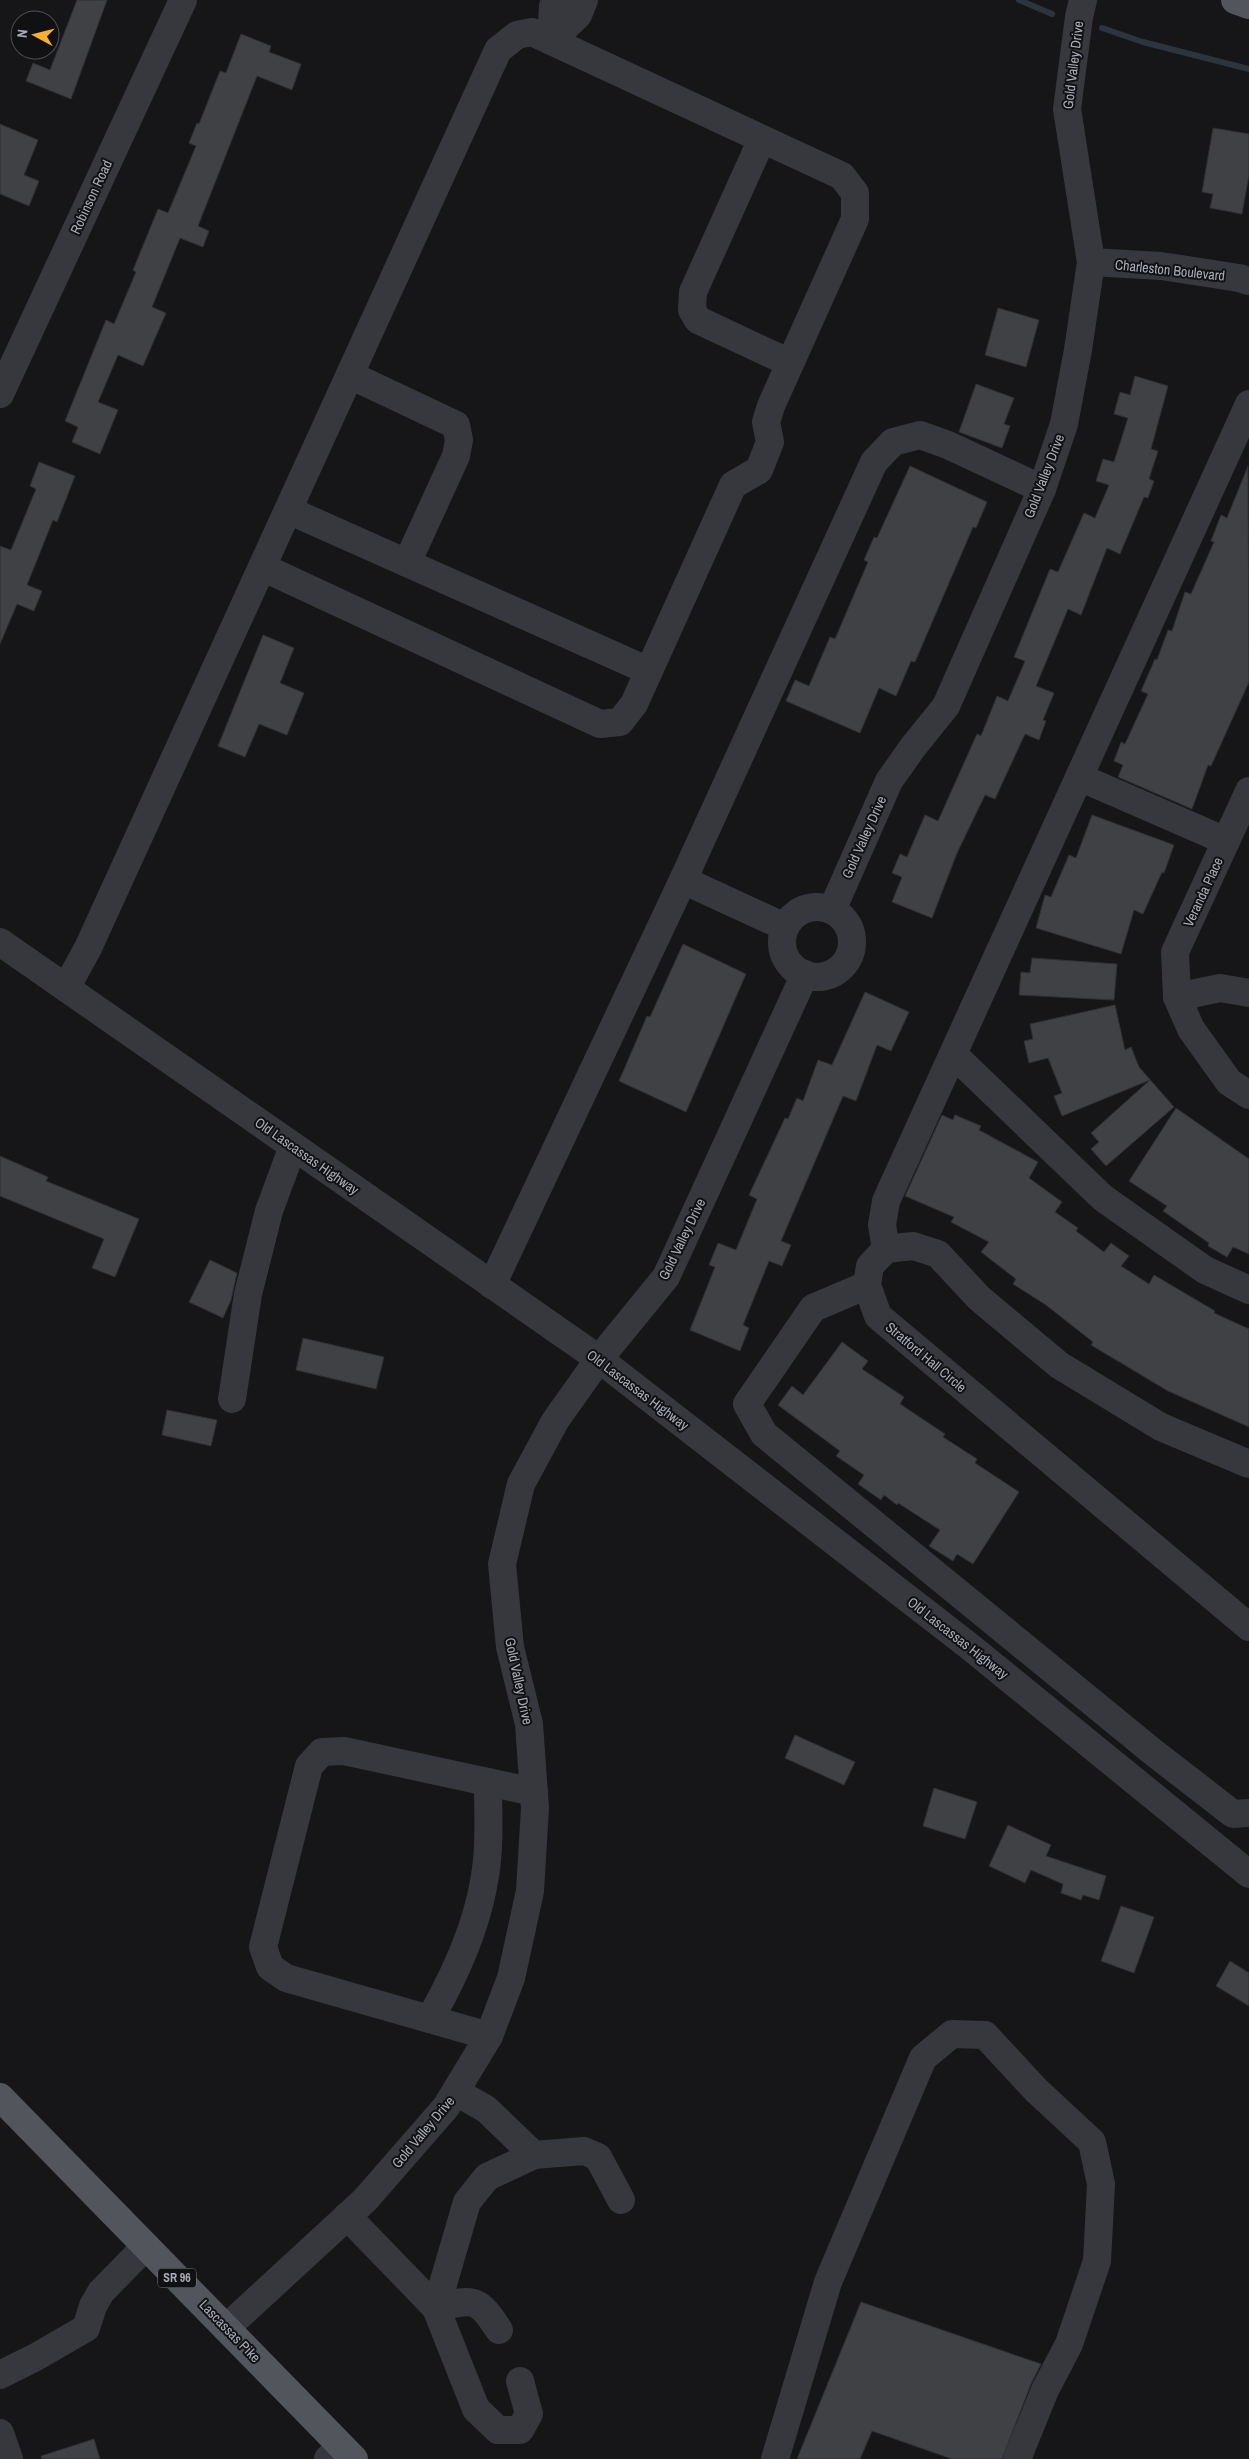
<svg xmlns="http://www.w3.org/2000/svg" width="1249" height="2459" font-family="'Archivo Narrow',sans-serif">
<rect width="100%" height="100%" fill="#161618"/>
<g fill="none" stroke-linecap="round" stroke-linejoin="round">
<g stroke="#2c353d" stroke-width="6">
<polyline points="1019,0 1052,14"/>
<polyline points="1102,28 1143,42 1249,69"/>
</g>
</g>
<g fill="#404145" stroke="#303034">
<polygon points="77,0 107,0 71,99 26,81 33,63 50,70"/>
<polygon points="241,34 271,46 269,52 301,64 292,90 257,76 198,226 209,231 203,247 180,238 152,307 166,313 143,366 118,355 98,402 118,410 100,454 72,442 78,427 65,421 106,320 114,324 136,272 133,270 158,209 168,213 196,146 189,143 197,123 199,124 220,71 226,73"/>
<polygon points="0,124 38,140 24,175 39,181 29,206 0,194"/>
<polygon points="1213,128 1249,134 1249,175 1242,214 1210,208 1213,194 1202,192"/>
<polygon points="998,308 1039,320 1026,367 985,355"/>
<polygon points="1135,376 1168,386 1151,449 1158,451 1149,479 1154,481 1148,498 1144,497 1120,554 1107,548 1081,615 1068,609 1036,686 1054,693 1043,720 1046,721 1039,740 1025,734 995,799 985,795 957,853 932,918 892,902 902,877 892,873 900,854 907,857 925,815 938,821 977,734 981,736 997,696 1008,701 1025,661 1014,657 1050,569 1058,572 1084,513 1095,518 1109,485 1096,481 1103,459 1114,462 1128,418 1114,414 1120,392 1130,395"/>
<polygon points="976,384 1014,398 1004,424 1010,426 1002,448 959,432"/>
<polygon points="39,462 75,476 57,522 53,520 27,585 42,591 34,611 17,604 0,644 0,546 11,550 36,489 30,486"/>
<polygon points="910,466 987,502 976,528 973,527 915,662 911,661 896,696 879,688 860,733 786,701 795,680 809,686 830,637 835,639 868,562 864,560 874,537 877,538"/>
<polygon points="1248,466 1249,682 1211,766 1208,765 1192,809 1118,777 1123,765 1114,761 1121,742 1125,744 1148,694 1141,691 1155,659 1157,660 1168,630 1172,631 1185,592 1191,594 1214,542 1211,541 1221,515 1227,518"/>
<polygon points="263,635 294,648 280,683 304,693 287,735 259,724 245,757 218,746"/>
<polygon points="1092,815 1174,845 1164,873 1162,872 1143,914 1134,910 1121,954 1036,928 1045,895 1051,897 1069,855 1076,858"/>
<polygon points="683,944 746,974 686,1112 619,1081 647,1016 650,1017"/>
<polygon points="1032,958 1117,964 1114,1000 1019,995 1021,972 1030,973"/>
<polygon points="865,992 909,1012 891,1051 877,1045 856,1101 843,1096 781,1241 791,1245 782,1266 769,1261 743,1325 749,1328 740,1351 690,1330 715,1267 709,1265 718,1243 736,1250 757,1199 749,1195 785,1118 788,1119 797,1098 803,1101 818,1060 832,1065"/>
<polygon points="1115,1005 1125,1050 1131,1047 1139,1067 1174,1107 1106,1166 1091,1149 1099,1142 1091,1133 1150,1080 1062,1116 1054,1096 1062,1093 1048,1058 1029,1063 1024,1041 1033,1039 1030,1024"/>
<polygon points="1176,1108 1249,1159 1249,1254 1233,1247 1227,1257 1208,1246 1209,1243 1163,1211 1167,1206 1129,1181"/>
<polygon points="942,1115 953,1120 955,1115 981,1126 979,1130 1038,1162 1029,1178 1062,1202 1055,1212 1078,1228 1076,1231 1104,1252 1111,1243 1129,1256 1121,1266 1149,1284 1154,1275 1215,1311 1214,1313 1249,1329 1249,1427 1168,1391 1091,1345 1093,1342 1046,1305 1013,1284 1016,1279 981,1252 989,1242 951,1222 954,1217 905,1196"/>
<polygon points="0,1156 48,1177 46,1181 139,1219 115,1277 92,1268 104,1239 0,1196"/>
<polygon points="210,1260 237,1273 231,1300 223,1318 189,1302"/>
<polygon points="303,1338 384,1357 376,1389 296,1370"/>
<polygon points="842,1342 868,1361 862,1369 904,1397 900,1404 945,1434 943,1437 977,1459 975,1463 1019,1492 973,1564 957,1554 953,1561 929,1546 940,1530 898,1503 897,1505 884,1495 881,1500 858,1484 864,1475 836,1456 840,1451 778,1405 792,1386 803,1395"/>
<polygon points="167,1410 217,1420 211,1446 162,1435"/>
<polygon points="795,1735 855,1762 844,1785 785,1758"/>
<polygon points="934,1788 977,1802 965,1839 923,1826"/>
<polygon points="1008,1825 1051,1845 1046,1856 1106,1876 1099,1900 1083,1895 1081,1900 1061,1893 1063,1884 1031,1870 1025,1883 989,1866"/>
<polygon points="1121,1906 1154,1917 1134,1973 1101,1961"/>
<polygon points="1230,1961 1249,1973 1249,2006 1216,1986"/>
<polygon points="861,2302 1041,2364 1031,2384 1002,2459 952,2459 872,2431 860,2459 797,2459"/>
<polygon points="94,2439 100,2459 42,2459 41,2456"/>
</g>
<g fill="none" stroke-linecap="round" stroke-linejoin="round">
<g stroke="#37383d" stroke-width="28">
<polyline points="556,0 553,6 551,41 578,15 584,0"/>
<polyline points="762,139 693,292 692,310 698,320 790,363"/>
<polyline points="1091,262 1161,266 1239,278 1249,281"/>
<polyline points="350,375 456,425 459,440 456,456 407,563"/>
<polyline points="0,394 183,0"/>
<polyline points="288,510 649,671"/>
<polyline points="1079,777 1226,841"/>
<polyline points="683,880 785,927"/>
<circle cx="817" cy="942" r="35"/>
<polyline points="832,910 889,781 913,747 946,706 1042,489 1064,424 1078,350 1091,262 1067,109 1079,17 1083,0"/>
<polyline points="0,942 599,1359 969,1646 1249,1874"/>
<polyline points="66,988 88,948 498,50 517,35 532,32 842,176 855,193 855,219 771,406 766,422 770,442 759,470 733,485 634,704 620,722 600,724 262,567"/>
<polyline points="1249,993 1220,988 1177,997 1191,1029 1229,1082 1249,1095"/>
<polyline points="1177,997 1175,952 1249,791"/>
<polyline points="953,1054 1103,1198 1205,1270 1249,1290"/>
<polyline points="886,1249 882,1225 886,1201 1249,404"/>
<polyline points="492,1285 683,880 874,462 893,442 920,435 948,445 1042,489"/>
<polyline points="867,1285 813,1308 747,1404 764,1434 1153,1752 1233,1814 1249,1813"/>
<polyline points="232,1399 248,1294 269,1211 293,1146"/>
<polyline points="1249,1464 1161,1427 1059,1365 979,1298 938,1254 913,1246 886,1249 870,1266 867,1285 878,1316 1249,1627"/>
<path d="M430,2019C460,1966 485,1909 488,1847C489,1825 488,1804 488,1782"/>
<polyline points="489,2036 286,1978 270,1967 263,1947 309,1766 322,1752 344,1751 534,1792"/>
<polyline points="534,2155 584,2151 598,2157 621,2200"/>
<polyline points="347,2216 436,2308 467,2202 487,2177 534,2155 486,2109 456,2092"/>
<polyline points="226,2328 365,2200 446,2107 489,2036 511,1978 530,1891 535,1808 529,1724 510,1647 502,1564 521,1484 555,1421 599,1359 666,1277 805,974"/>
<path d="M499,2330C477,2296 473,2299 436,2308L476,2409L498,2430H520L529,2414L520,2381"/>
<polyline points="0,2375 36,2357 86,2328 93,2306 101,2292 146,2246"/>
<polyline points="0,2433 9,2459"/>
<polyline points="328,2459 341,2446"/>
<polyline points="775,2459 828,2282 923,2058 952,2034 985,2035 1036,2090 1092,2142 1101,2184 1097,2261 1069,2344 1045,2390 1017,2459"/>
</g>
<g stroke="#53555c" stroke-width="28">
<polyline points="1235,0 1249,5"/>
<polyline points="0,2097 354,2459"/>
</g>
</g>
<g text-anchor="middle" dominant-baseline="central" stroke-width="4" stroke-linejoin="round" paint-order="stroke">
<rect fill="#111113" stroke="#7b7e86" stroke-width="1" x="158" y="2268.5" width="38" height="19" rx="4"/>
<g font-size="12" font-weight="bold" fill="#a8adb8">
<text x="177" y="2278">SR 96</text>
</g>
<g font-size="14" fill="#a8adb8" stroke="#111113">
<text transform="translate(1073 65) rotate(-83)">Gold Valley Drive</text>
<text transform="translate(91 197) rotate(-65)">Robinson Road</text>
<text transform="translate(1170 270) rotate(6)">Charleston Boulevard</text>
<text transform="translate(1044 476) rotate(-69)">Gold Valley Drive</text>
<text transform="translate(864 837) rotate(-66)">Gold Valley Drive</text>
<text transform="translate(1203 892) rotate(-65)">Veranda Place</text>
<text transform="translate(307 1156) rotate(35)">Old Lascassas Highway</text>
<text transform="translate(682 1239) rotate(-64)">Gold Valley Drive</text>
<text transform="translate(926 1357) rotate(40)">Stratford Hall Circle</text>
<text transform="translate(638 1390) rotate(37)">Old Lascassas Highway</text>
<text transform="translate(958 1638) rotate(38)">Old Lascassas Highway</text>
<text transform="translate(519 1681) rotate(78)">Gold Valley Drive</text>
<text transform="translate(423 2132) rotate(-50)">Gold Valley Drive</text>
<text transform="translate(230 2331) rotate(46)">Lascassas Pike</text>
</g>
</g>
<g transform="translate(35 35) rotate(277)"><circle r="24" fill="#111113" stroke="#4d4f55"/>
<path d="M0-4L9 19L0 12L-9 19Z" fill="#f5b032"/>
<text y="-8" font-size="14" font-weight="bold" text-anchor="middle" fill="#a8adb8">N</text>
</g>
</svg>
